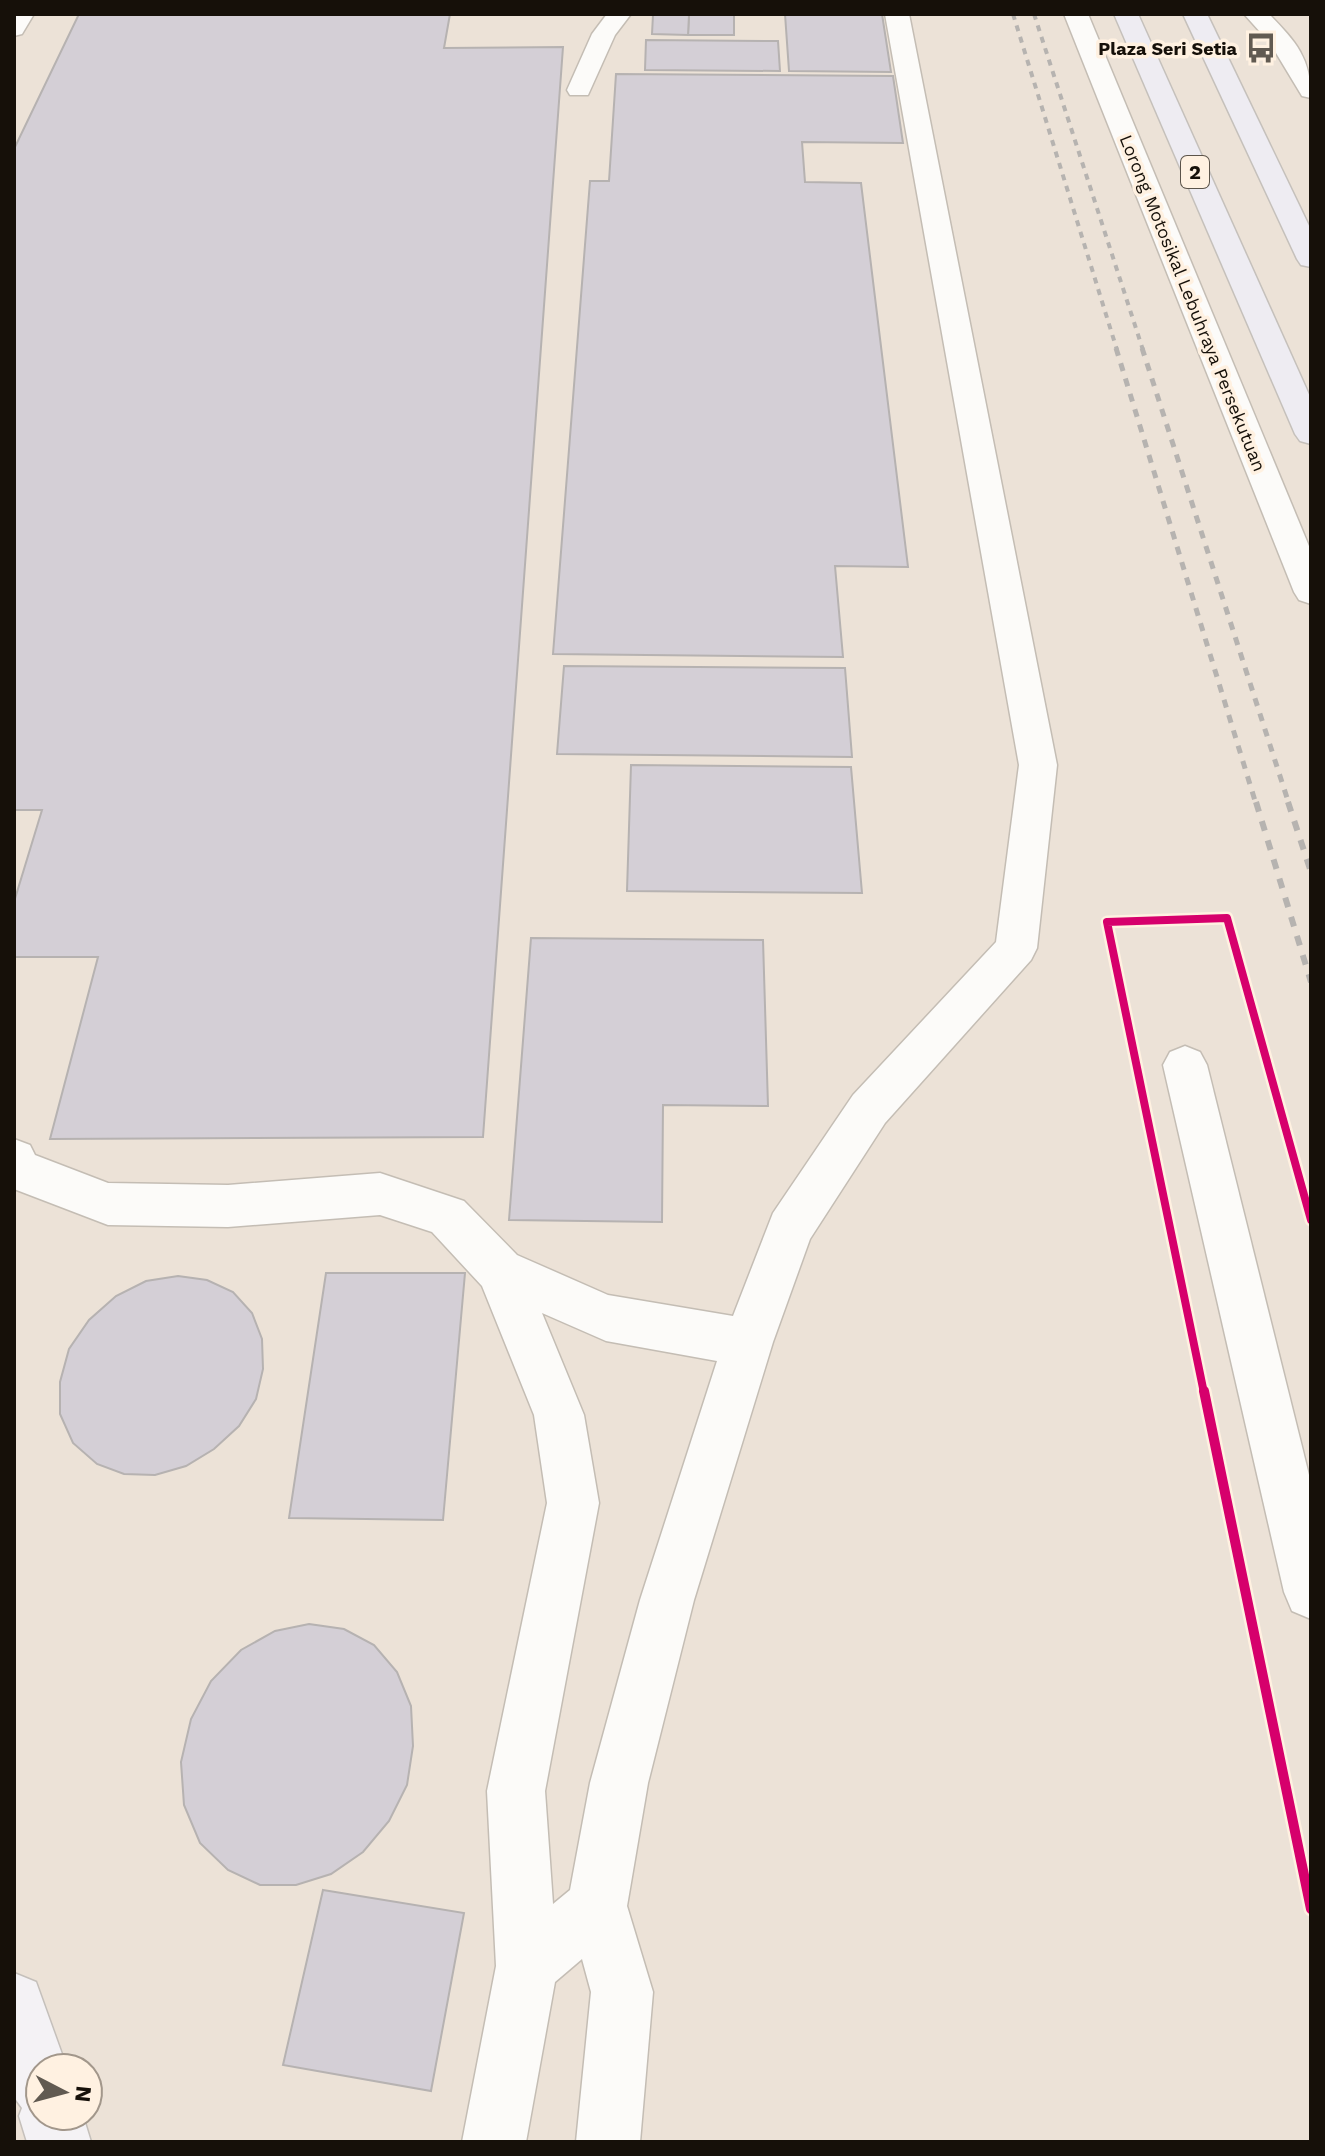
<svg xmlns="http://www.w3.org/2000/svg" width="1325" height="2156" font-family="'Work Sans',sans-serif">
<rect width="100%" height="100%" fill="#ece2d7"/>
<g fill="#d4cfd6" stroke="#b6b2b1" stroke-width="2">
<polygon points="79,14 450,14 444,48 563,47 483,1137 50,1139 98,957 14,957 14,902 42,810 14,810 14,149"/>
<polygon points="734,14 734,35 688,35 689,14"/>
<polygon points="785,14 882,14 891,72 789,71"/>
<polygon points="653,15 689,15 688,35 652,34"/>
<polygon points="646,40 778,41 780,71 645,70"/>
<polygon points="616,74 893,76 903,143 802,142 805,182 861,183 908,567 835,566 843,657 553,654 590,181 609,181"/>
<polygon points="564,666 845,668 852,757 557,754"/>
<polygon points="631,765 851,767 862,893 627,891"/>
<polygon points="531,938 763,940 768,1106 663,1105 662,1222 509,1220"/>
<polygon points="326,1273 465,1273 443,1520 289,1518"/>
<polygon points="178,1276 207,1280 233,1292 252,1313 262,1339 263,1369 256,1399 239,1426 214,1449 186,1466 155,1475 124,1474 97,1464 73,1443 60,1414 60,1382 69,1349 89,1320 116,1296 146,1281"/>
<polygon points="309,1624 344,1629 374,1645 397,1672 411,1706 413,1746 407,1785 389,1821 363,1852 331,1874 296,1885 260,1885 228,1870 200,1843 184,1805 181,1762 191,1719 211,1681 241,1650 275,1631"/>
<polygon points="323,1890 464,1913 431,2091 283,2065"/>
</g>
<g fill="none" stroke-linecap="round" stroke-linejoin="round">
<g stroke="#c4bdb4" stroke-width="3">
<g id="minor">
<polygon points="14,14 34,14 22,34 14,36"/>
<polygon points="607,14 631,14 615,35 588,95 570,95 567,90 592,34"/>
<path d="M885,14H909L1057,765L1037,948L1031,960L885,1123L810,1239L773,1342L694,1600L648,1783L627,1906L653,1992L640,2142H576L591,1992L582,1959L555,1982L526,2142H462L496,1966L487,1791L547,1503L534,1415L482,1286L432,1232L380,1215L228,1227L108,1225L14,1189V1139L30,1145L35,1155L108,1183L228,1185L380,1173L464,1201L517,1255L608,1295L733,1316L773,1213L853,1095L996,942L1019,765ZM542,1313L606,1341L717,1361L640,1600L590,1783L570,1890L553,1904L545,1791L599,1503L584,1415Z"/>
<polygon points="1064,14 1088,14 1311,551 1311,604 1299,600 1294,592"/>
<path d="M1244,14H1269C1296,42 1311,58 1311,98L1302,96L1270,43Z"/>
<polygon points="1185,1046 1200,1052 1207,1065 1311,1483 1311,1619 1292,1611 1284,1592 1163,1065 1170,1052"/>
</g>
</g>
<g stroke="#c5c0bb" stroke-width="3">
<polygon id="major" points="14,1973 36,1982 67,2068 40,2068 40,2116 83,2116 91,2142 27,2142 19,2116 22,2108 14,2097"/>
</g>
<g stroke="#c5c0bb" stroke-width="3">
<g id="highway">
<polygon points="1114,14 1138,14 1311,399 1311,444 1300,441 1295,434"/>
<polygon points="1183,14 1207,14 1311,230 1311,267 1301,265 1297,259"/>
</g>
</g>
<use href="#minor" fill="#fcfbf9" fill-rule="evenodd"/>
<use href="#major" fill="#f4f2f5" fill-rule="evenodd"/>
<use href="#highway" fill="#eeecf2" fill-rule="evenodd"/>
<g stroke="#b6b3b0" stroke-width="4" stroke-dasharray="6 6" stroke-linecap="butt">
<polyline points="1013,14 1117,350"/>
<polyline points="1034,14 1143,350"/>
</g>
<g stroke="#b6b3b0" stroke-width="5" stroke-dasharray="8 8" stroke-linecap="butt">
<polyline points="1116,348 1256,804"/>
<polyline points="1142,348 1289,804"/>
</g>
<g stroke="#b6b3b0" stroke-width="6" stroke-dasharray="10 10" stroke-linecap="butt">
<polyline points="1256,802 1311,982"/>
<polyline points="1288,802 1311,872"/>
</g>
<g stroke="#fff1e1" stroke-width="13">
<polyline id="cycleway-far1" points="1204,1393 1107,922 1227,918 1311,1220"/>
</g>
<g stroke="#fff1e1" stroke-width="15">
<polyline id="cycleway" points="1204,1391 1311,1909"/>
</g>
<use href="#cycleway-far1" stroke="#d6006c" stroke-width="8"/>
<use href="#cycleway" stroke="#d6006c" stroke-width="10"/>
</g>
<defs>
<g id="bus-bare" transform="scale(2.4)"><path d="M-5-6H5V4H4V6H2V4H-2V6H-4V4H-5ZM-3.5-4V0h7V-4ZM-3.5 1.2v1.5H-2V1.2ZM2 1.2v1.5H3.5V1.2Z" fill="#615a51" stroke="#fff1e1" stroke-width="2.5" paint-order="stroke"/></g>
</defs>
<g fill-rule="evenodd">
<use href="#bus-bare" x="1261" y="48"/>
</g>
<g text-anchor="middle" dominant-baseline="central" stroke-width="7" stroke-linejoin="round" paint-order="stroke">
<g font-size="18" font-weight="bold" fill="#161009" stroke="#fff1e1" text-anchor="end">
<text x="1237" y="48">Plaza Seri Setia</text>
</g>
<g font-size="18" fill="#161009" stroke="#fff1e1">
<text transform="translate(1193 303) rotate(68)">Lorong Motosikal Lebuhraya Persekutuan</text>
</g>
<rect fill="#fff1e1" stroke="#5c544a" stroke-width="2" x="1181" y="156" width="28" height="32" rx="6"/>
<g font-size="20" font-weight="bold" fill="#161009">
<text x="1195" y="172">2</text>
</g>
</g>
<rect width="1325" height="2156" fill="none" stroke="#161009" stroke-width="32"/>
<g transform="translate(64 2092) rotate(96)"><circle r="38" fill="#fff1e1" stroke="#a2978b" stroke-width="2"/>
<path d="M0-6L14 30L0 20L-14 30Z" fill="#615a51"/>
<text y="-12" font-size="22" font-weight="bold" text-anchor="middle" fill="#161009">N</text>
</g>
</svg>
